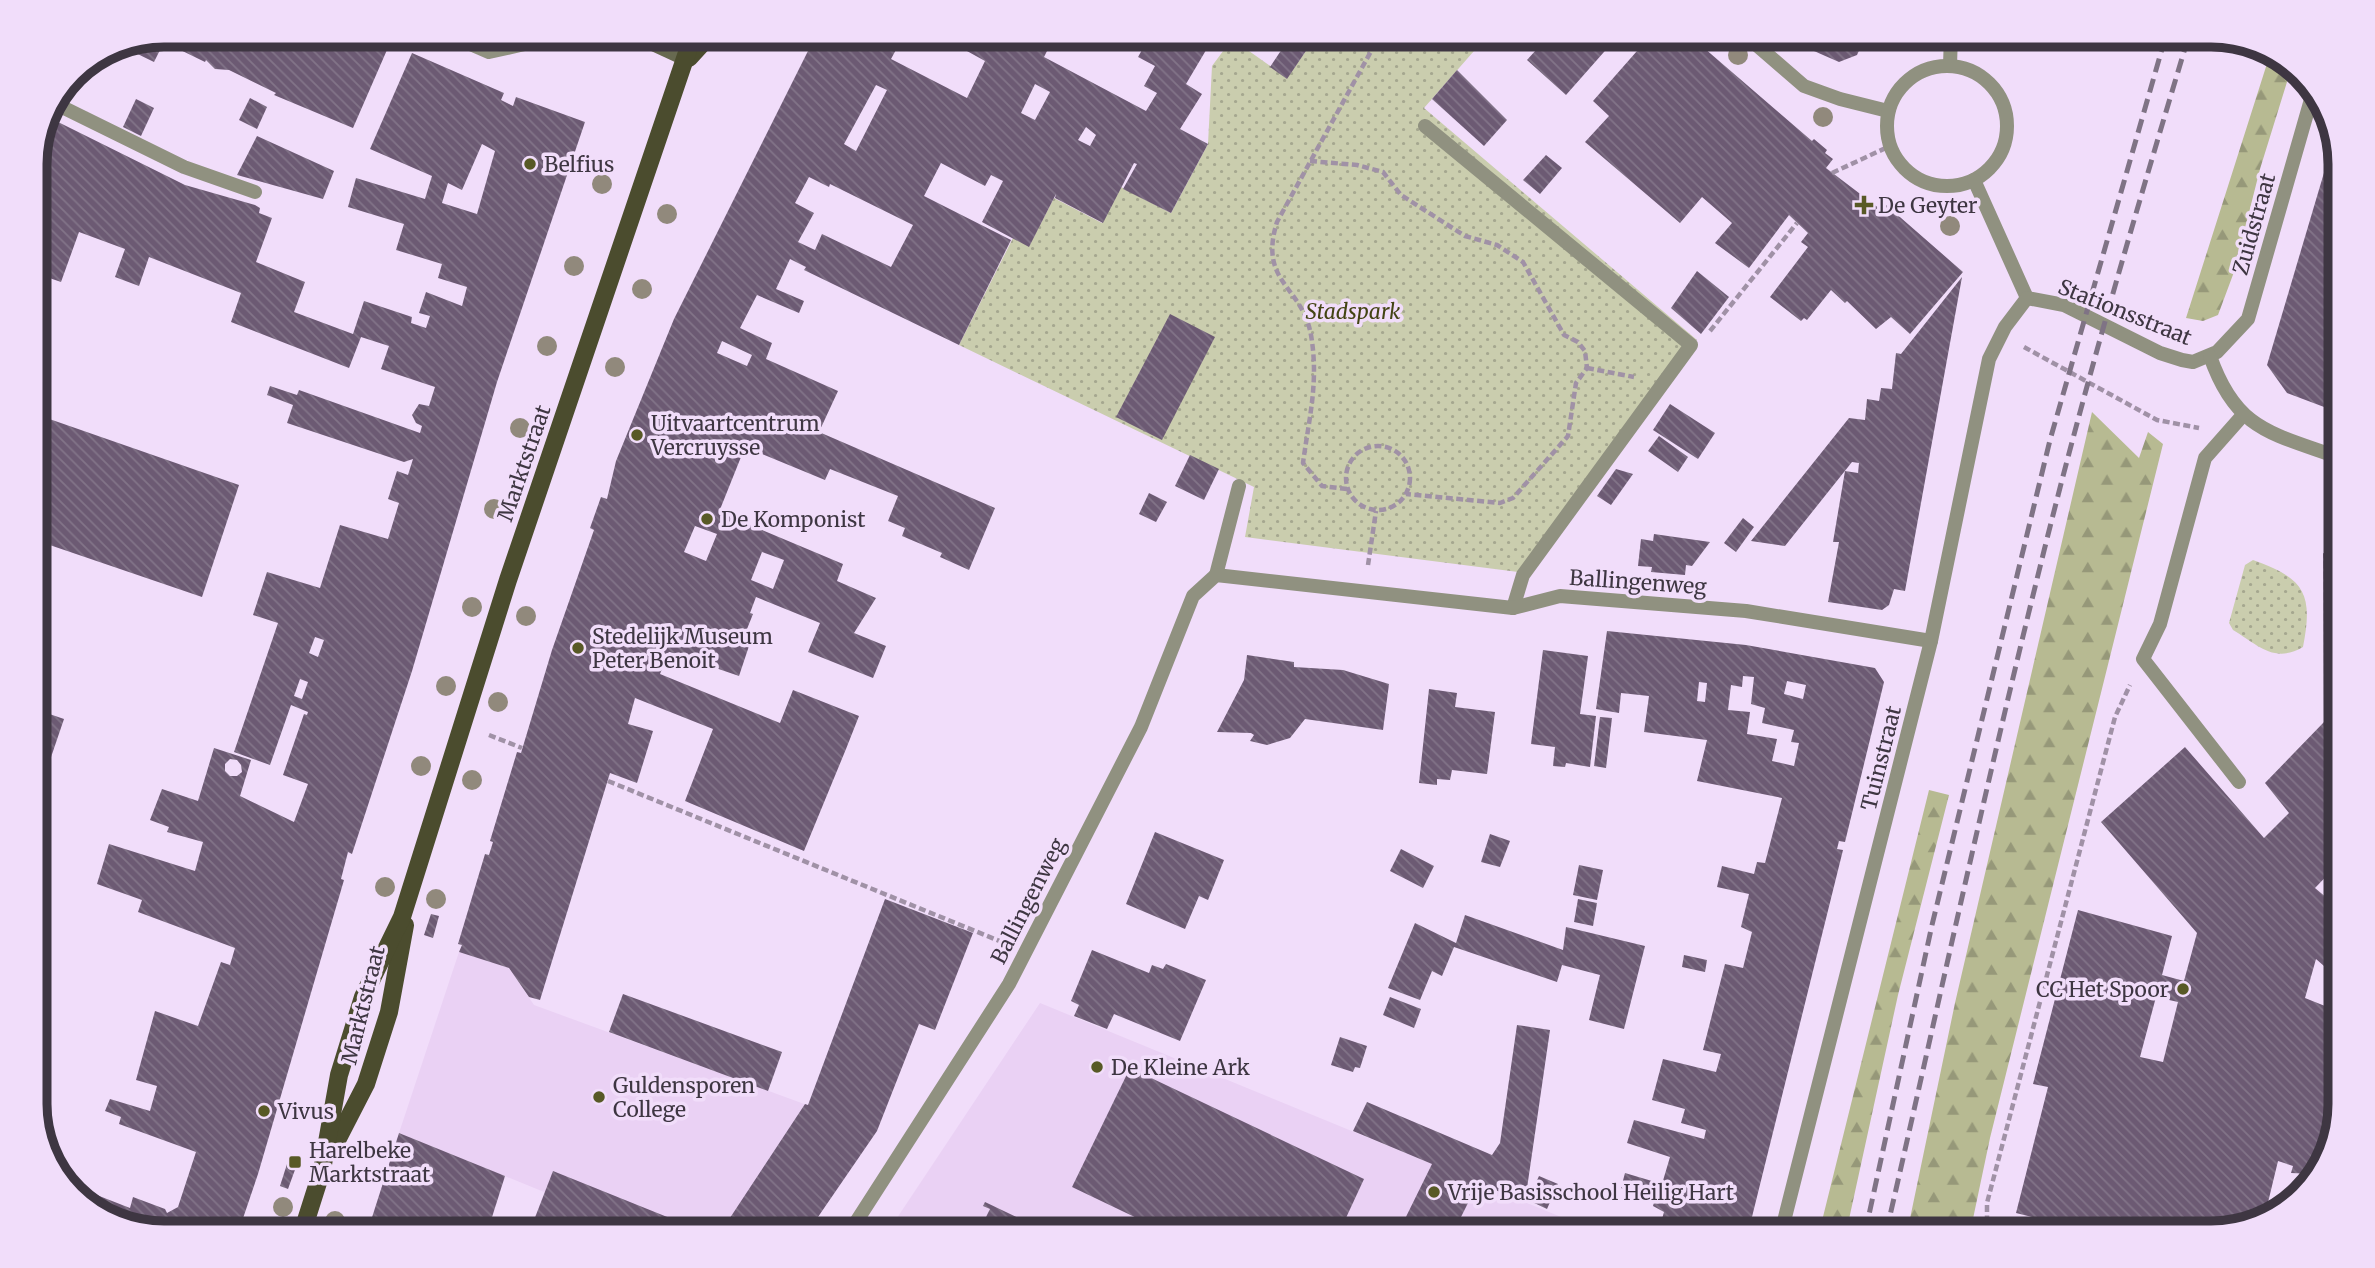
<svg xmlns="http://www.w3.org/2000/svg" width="2375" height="1268" font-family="Merriweather,serif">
<defs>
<pattern id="forest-firs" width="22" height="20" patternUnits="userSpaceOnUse" patternTransform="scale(1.75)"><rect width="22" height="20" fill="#b7ba92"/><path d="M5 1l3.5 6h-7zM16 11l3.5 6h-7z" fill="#969879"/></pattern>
<pattern id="park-dots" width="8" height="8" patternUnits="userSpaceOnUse" patternTransform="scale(1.75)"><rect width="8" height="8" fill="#cacdae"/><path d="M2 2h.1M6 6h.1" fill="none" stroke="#a5a78f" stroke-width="1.8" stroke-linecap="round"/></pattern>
<pattern id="building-back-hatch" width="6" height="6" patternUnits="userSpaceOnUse" patternTransform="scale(1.75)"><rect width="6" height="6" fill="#6c5a73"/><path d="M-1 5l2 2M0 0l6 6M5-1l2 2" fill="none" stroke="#827488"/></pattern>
</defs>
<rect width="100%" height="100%" fill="#f1ddfa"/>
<g fill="#ead1f4">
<polygon points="459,952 509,968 534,1005 875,1130 807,1233 565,1233 576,1205 399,1133"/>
<polygon points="1040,1003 1600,1233 887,1233"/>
</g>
<g fill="url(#forest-firs)">
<polygon points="2271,51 2291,69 2260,169 2234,272 2218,315 2203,321 2186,318"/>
<polygon points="2092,412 2139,458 2148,432 2163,444 1990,1138 1970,1233 1907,1233 1955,1003"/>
<polygon points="1929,790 1949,795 1898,995 1846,1233 1819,1233"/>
</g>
<g fill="url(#park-dots)">
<polygon points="1317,35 1488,35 1424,108 1697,340 1526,573 1245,537 1254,487 959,345 1013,238 1029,246 1054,198 1102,223 1121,187 1171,213 1208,144 1212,66 1232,39 1287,78"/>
<path d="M2253,560C2303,578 2314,592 2303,647C2274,664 2258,645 2233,630L2229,623L2245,565Z"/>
</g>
<g fill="url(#building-back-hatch)" fill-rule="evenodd">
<polygon points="165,35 373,35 390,43 353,128 274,95 276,93 229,70 215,69 206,60 205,62 164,42 154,62 117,44"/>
<path d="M816,35H904L891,59L967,98L985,61L938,35H1055L1044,57L1146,111L1157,93L1144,86L1155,66L1138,57L1150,36L1154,38L1156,35H1215L1186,84L1202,94L1180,129L1208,144L1171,213L1123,189L1137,164L1134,163L1103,223L1055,198L1056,194L1029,247L982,222L1003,181L991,175L985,186L941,163L924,196L1011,240L959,345L804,270L806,267L790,259L776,289L804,301L799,313L757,295L740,328L772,343L766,359L838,391L819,432L995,508L969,570L940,557L942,553L902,536L905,528L888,521L898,496L830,469L825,480L745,447L719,512L843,564L837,581L876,598L854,633L886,646L873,678L808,652L820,623L756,597L750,613L753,614L741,644L749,646L739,676L669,652L660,674L780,723L793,690L859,716L846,749L804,851L685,801L713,729L635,698L628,724L653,731L637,783L610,773L540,1000L529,997L509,968L459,952L462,945L458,944L485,854L489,855L493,842L490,841L517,752L521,753L552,650L594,530L590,528L601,497L607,499L616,461L674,319ZM1035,84L1050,92L1035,120L1021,113ZM876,85L887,90L856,151L844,144ZM1086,127L1096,135L1090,146L1078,140ZM809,177L829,187L830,184L913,225L891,267L822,234L815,250L798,242L814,213L795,203ZM722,341L752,355L747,366L717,353ZM695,526L717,534L706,561L684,552ZM762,552L784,560L773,589L751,580Z"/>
<polygon points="1282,35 1301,35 1312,42 1287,79 1270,67 1288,40"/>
<polygon points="1538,35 1689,35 1812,141 1814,139 1827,150 1825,153 1833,159 1826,168 1880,209 1885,204 1963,272 1910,334 1891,317 1876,329 1847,301 1845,303 1831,290 1807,320 1804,318 1801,321 1770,297 1808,247 1801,242 1808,233 1789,215 1749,268 1715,243 1732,223 1702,197 1680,223 1585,142 1609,116 1593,101 1637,51 1619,35 1566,95 1527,60 1545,40"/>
<polygon points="1788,35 1866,35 1857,55 1839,62 1798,44"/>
<path d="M412,53L504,93L501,100L513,106L516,97L585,122L497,382L412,671L352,854L348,852L341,879L344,880L258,1174L238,1233H165L107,1219L66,1183L130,1208L133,1197L165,1209L167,1213L178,1207L196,1152L119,1124L121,1117L105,1111L110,1099L150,1111L157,1086L136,1080L155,1011L198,1026L221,962L230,965L235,948L138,912L142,900L97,884L109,844L195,871L203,842L167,832L169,827L150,820L162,789L198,801L214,748L251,760L240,796L294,822L308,784L283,775L304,714L307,715L308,712L291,705L270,765L234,752L278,623L253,615L267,572L320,588L340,525L388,539L399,503L388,499L397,471L408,475L413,459L404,462L287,423L293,405L267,395L270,386L297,395L299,390L420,433L422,426L416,423L412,415L419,404L429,406L435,387L381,369L389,346L361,337L349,368L231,322L241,293L149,257L139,286L115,277L125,249L79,232L61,282L35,273V157L52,119L185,185L255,205L260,208L259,213L272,218L256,262L305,282L294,312L353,334L364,301L412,317L411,323L426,328L430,316L419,313L426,292L462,306L467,287L438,278L442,264L396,250L404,224L348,207L356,178L425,199L432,176L370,149ZM482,144L495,151L477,214L442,203L448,183L462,190ZM315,637L324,640L318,657L309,653ZM300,679L308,682L302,699L294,696ZM230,759L237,760L241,765L242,772L237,776H230L225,771V764Z"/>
<polygon points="1457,70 1507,120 1484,146 1432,99"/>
<polygon points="250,98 267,107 257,129 239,120"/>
<polygon points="136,99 154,108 141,136 123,127"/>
<polygon points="257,136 334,171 323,199 237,175"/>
<polygon points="2334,139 2340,157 2340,413 2287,393 2267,365"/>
<polygon points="1546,155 1562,168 1540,194 1523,180"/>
<polygon points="1697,271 1729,297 1701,334 1671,308"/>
<polygon points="1962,277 1905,591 1894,589 1889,605 1882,610 1828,602 1839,542 1833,542 1845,471 1858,473 1859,463 1852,462 1785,546 1751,541 1849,418 1865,420 1867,399 1879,401 1881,388 1892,389 1896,353 1901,354"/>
<polygon points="1170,314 1215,337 1162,440 1116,417"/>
<polygon points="1670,404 1715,433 1698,459 1653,430"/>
<polygon points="35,414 239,485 202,597 35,540"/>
<polygon points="1659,436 1688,457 1678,472 1648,451"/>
<polygon points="1190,455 1219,469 1204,500 1175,486"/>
<polygon points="1616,469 1633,474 1611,505 1597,496"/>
<polygon points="1149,493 1167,502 1156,522 1139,514"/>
<polygon points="1743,518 1754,527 1736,552 1724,543"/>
<polygon points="1654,534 1710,542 1692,566 1686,565 1685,575 1651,572 1652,567 1638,566 1641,539 1653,541"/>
<path d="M2323,553L2340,560V862L2315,888L2340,909V980L2316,959L2305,998L2340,1012V1103L2326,1161L2314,1174L2291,1173L2293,1166L2278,1161L2264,1219L2211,1233H2094L2016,1213L2048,1087L2033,1084L2078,910L2172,936L2162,975L2184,981L2197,933L2101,822L2185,747L2264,838L2289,813L2265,783L2324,722ZM2156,997L2178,1002L2163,1062L2140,1057Z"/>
<path d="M1607,631L1746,645L1875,668L1884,682L1845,842L1839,841L1837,849L1843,850L1748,1233H1658L1664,1212L1653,1206L1655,1199L1621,1188L1625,1173L1662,1184L1670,1157L1627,1143L1634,1120L1704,1139L1706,1130L1681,1123L1685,1109L1652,1100L1663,1059L1716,1072L1721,1054L1703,1050L1725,964L1743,968L1752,932L1741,927L1749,894L1717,887L1722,866L1754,874L1757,862L1765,863L1782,798L1697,781L1707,740L1644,732L1649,696L1621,693L1619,713L1596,709ZM1743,676L1754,677L1751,704L1765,708L1762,723L1794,730L1791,742L1799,743L1794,766L1772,761L1777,739L1747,734L1750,712L1728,710L1731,685L1742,687ZM1787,681L1806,685L1803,699L1784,694ZM1699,682L1707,683L1705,702L1697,701Z"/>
<polygon points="1543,650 1588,656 1580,714 1596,716 1590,767 1566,763 1565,767 1553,766 1555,747 1531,744"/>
<polygon points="1247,655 1294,662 1294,667 1343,670 1389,684 1383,730 1305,719 1290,738 1267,745 1250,741 1254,735 1251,733 1217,732 1244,680"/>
<polygon points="1429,689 1457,693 1455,707 1495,712 1487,774 1452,770 1450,780 1437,779 1437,785 1419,783"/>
<polygon points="35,709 64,719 48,766 35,762"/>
<polygon points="1600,717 1612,718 1606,768 1594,766"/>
<polygon points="1155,832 1224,860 1208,900 1199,896 1185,929 1126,904"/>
<polygon points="1490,834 1510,841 1500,867 1481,862"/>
<polygon points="1401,849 1434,866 1423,888 1390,871"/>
<polygon points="1579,865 1603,870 1597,900 1573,895"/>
<polygon points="885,899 973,933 935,1030 919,1024 877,1131 807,1233 720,1233 805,1104 808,1105"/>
<polygon points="1578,899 1597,903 1593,926 1574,922"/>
<polygon points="431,914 439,916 433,938 424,935"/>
<polygon points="1465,915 1563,950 1566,927 1645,946 1624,1029 1589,1020 1600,975 1562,965 1557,982 1454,947 1442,976 1432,971 1420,1000 1388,988 1415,923 1456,943"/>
<polygon points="1092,950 1149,973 1152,965 1163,969 1166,964 1206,980 1180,1041 1114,1014 1107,1029 1074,1016 1079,1005 1071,1001"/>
<polygon points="1684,955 1707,960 1705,972 1682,967"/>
<polygon points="623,994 782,1052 768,1091 609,1032"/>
<polygon points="1390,997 1421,1009 1414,1028 1383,1015"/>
<polygon points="1517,1025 1550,1030 1525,1202 1478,1183 1453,1233 1398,1233 1432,1164 1353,1131 1367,1102 1492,1155 1500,1143"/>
<polygon points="1340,1037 1367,1046 1360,1068 1355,1067 1353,1072 1331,1065"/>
<polygon points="1130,1068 1364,1179 1339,1233 1168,1233 1072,1187"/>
<polygon points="399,1133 505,1176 487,1233 367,1233"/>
<polygon points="287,1164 296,1167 288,1189 280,1186"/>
<polygon points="553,1171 707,1233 529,1233"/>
<polygon points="1539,1176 1558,1184 1547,1209 1528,1200"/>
<polygon points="985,1202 1050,1233 978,1233 990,1209 983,1206"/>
</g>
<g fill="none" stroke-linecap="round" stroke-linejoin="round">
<g stroke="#a091a6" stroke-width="4.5" stroke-dasharray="7 3.5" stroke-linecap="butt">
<polyline points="1310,161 1357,165 1383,172 1401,195 1465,236 1497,245 1523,262 1564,335 1578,342 1585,351 1587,368 1576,383 1568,436 1513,498 1500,503 1406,494"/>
<polyline points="1832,173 1890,146"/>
<polyline points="1710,331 1797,223"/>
<polyline points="2024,347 2157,420 2199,428"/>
<polyline points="1587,368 1634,377"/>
<circle cx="1378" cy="478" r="32"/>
<path d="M1347,489L1322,486L1303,463C1309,418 1319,382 1311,335C1302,285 1258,283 1277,222L1380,35"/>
<polyline points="1368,565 1376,511"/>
<polyline points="489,735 522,748"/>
<polyline points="608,781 1002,942"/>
<polyline points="1987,1233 1987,1203 2115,717 2130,685"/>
</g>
<g stroke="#909180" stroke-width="14">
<polyline points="58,105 184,167 255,192"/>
<polyline points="1425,126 1691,345 1523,575 1513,608"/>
<polyline points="2239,782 2143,659 2160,624 2205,458 2243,415"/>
</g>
<g stroke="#909180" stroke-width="14">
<polyline points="450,35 489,52 529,43 536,35"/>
<polyline points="1745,35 1804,86 1840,99 1888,111"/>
<polyline points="1950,65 1951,35"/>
<circle cx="1947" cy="126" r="60"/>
<polyline points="1974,180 2027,298"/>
<polyline points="2027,298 2064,305 2160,353 2182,360 2193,362 2217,352 2248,319 2314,89"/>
<path d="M2210,356C2236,431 2272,433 2340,458"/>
<polyline points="1216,575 1239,486"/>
<polyline points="849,1233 1009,984 1141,727 1193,596 1216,575 1513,608 1560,596 1746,611 1931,641"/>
<polyline points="1781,1233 1931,641 1989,359 2005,327 2027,298"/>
</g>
<polyline stroke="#676950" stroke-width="14" points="633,35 687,60"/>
<g stroke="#4b4c2e" stroke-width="18">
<polyline points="689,58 710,35"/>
<polyline points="331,1152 366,1084 389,1012 405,925"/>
<polyline points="302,1233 322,1170 339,1075 363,997 402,917 508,580 693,35"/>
</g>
<g stroke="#7f7385" stroke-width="5" stroke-dasharray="14 7" stroke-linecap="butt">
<polyline points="1865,1233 1932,925 2050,440 2166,35"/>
<path d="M1886,1233C1937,1011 1985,788 2040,567C2084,388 2136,211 2189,35"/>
</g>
</g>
<g fill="#91897c">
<circle cx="1738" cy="55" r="10"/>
<circle cx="1823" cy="117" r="10"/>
<circle cx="602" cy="184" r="10"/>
<circle cx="667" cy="214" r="10"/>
<circle cx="1950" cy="226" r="10"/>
<circle cx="574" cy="266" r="10"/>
<circle cx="642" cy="289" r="10"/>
<circle cx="547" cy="346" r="10"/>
<circle cx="615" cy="367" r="10"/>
<circle cx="520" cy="428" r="10"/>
<circle cx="494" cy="509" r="10"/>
<circle cx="472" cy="607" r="10"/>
<circle cx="526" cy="616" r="10"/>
<circle cx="446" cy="686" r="10"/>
<circle cx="498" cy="702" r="10"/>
<circle cx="421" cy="766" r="10"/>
<circle cx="472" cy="780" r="10"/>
<circle cx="385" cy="887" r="10"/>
<circle cx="436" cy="899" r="10"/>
<circle cx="283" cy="1207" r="10"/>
<circle cx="335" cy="1221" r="10"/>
</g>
<g fill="#585926" stroke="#f1ddfa" stroke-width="2.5">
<circle cx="530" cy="164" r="7"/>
<path d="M1860.5 194.5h7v7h7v7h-7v7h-7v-7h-7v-7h7z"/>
<circle cx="637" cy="435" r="7"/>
<circle cx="707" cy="519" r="7"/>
<circle cx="578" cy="648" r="7"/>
<circle cx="2183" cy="989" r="7"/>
<circle cx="1097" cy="1067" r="7"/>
<circle cx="599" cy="1097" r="7"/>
<circle cx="264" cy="1111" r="7"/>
<rect x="288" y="1155" width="14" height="14" rx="3.5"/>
<circle cx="1434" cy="1192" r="7"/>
</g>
<g text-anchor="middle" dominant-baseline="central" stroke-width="7" stroke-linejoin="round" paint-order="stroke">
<g font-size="21" fill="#3e3642" stroke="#f1ddfa" text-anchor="start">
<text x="544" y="164">Belfius</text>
<text x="1878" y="205">De Geyter</text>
<text x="651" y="423">Uitvaartcentrum<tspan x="651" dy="24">Vercruysse</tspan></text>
<text x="721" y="519">De Komponist</text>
<text x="592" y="636">Stedelijk Museum<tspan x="592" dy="24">Peter Benoit</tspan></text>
<text x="2169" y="989" text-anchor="end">CC Het Spoor</text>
<text x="1111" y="1067">De Kleine Ark</text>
<text x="613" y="1085">Guldensporen<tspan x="613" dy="24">College</tspan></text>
<text x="278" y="1111">Vivus</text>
<text x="309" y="1150">Harelbeke<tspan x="309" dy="24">Marktstraat</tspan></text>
<text x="1448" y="1192">Vrije Basisschool Heilig Hart</text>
</g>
<g font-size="21" fill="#3e3642" stroke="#f1ddfa">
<text transform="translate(2254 224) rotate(-74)">Zuidstraat</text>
<text transform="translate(2125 312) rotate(22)">Stationsstraat</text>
<text transform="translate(524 463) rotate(-71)">Marktstraat</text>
<text transform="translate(1638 582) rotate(4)">Ballingenweg</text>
<text transform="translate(1881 758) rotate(-76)">Tuinstraat</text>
<text transform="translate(1028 901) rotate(-63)">Ballingenweg</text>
<text transform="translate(363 1005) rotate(-76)">Marktstraat</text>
</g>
<g font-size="21" font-style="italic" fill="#434414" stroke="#f1ddfa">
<text x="1353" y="311">Stadspark</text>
</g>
</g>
<path d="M0 0H2375V1268H0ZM164 47H2211A117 117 0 0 1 2328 164V1104A117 117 0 0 1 2211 1221H164A117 117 0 0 1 47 1104V164A117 117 0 0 1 164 47Z" fill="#f1ddfa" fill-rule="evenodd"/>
<path fill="none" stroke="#3e3642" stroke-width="9" d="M164 47H2211A117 117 0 0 1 2328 164V1104A117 117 0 0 1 2211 1221H164A117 117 0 0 1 47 1104V164A117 117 0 0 1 164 47Z"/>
</svg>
